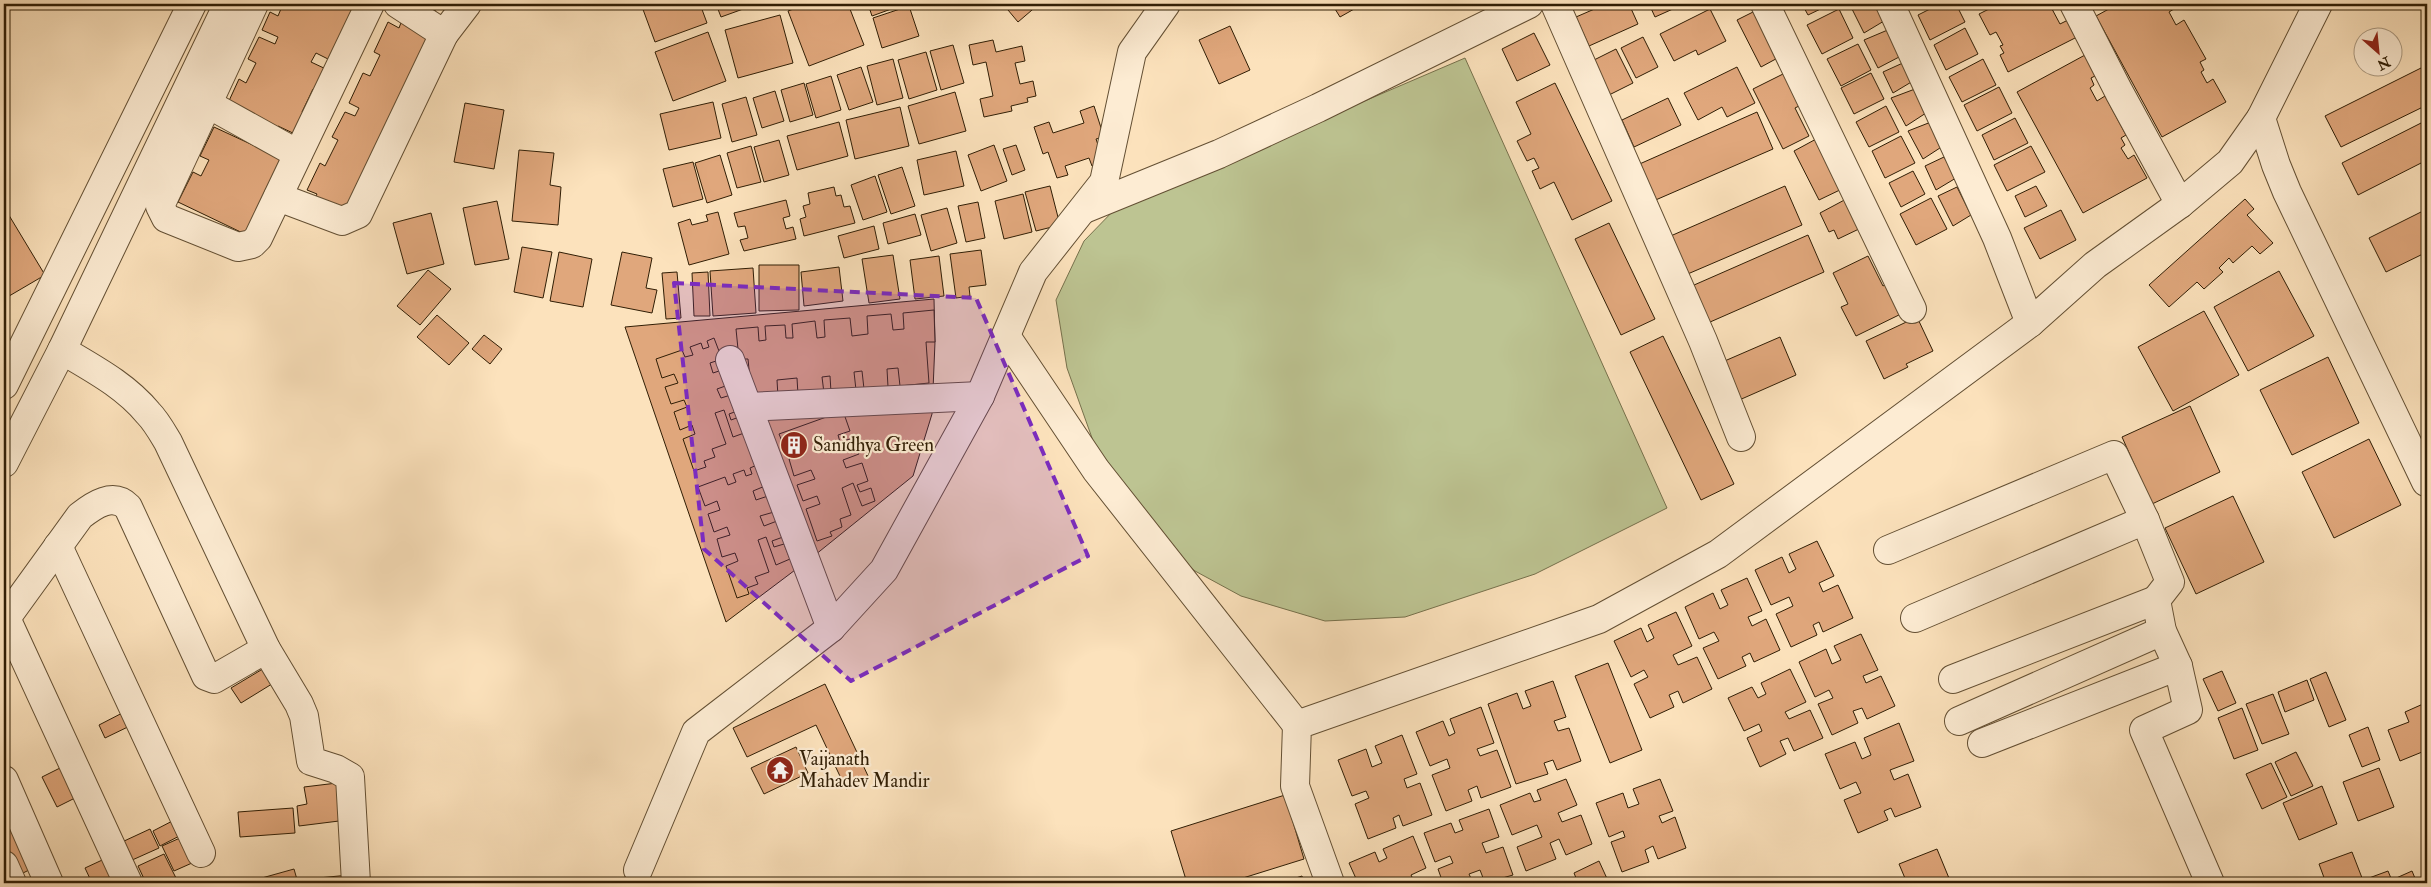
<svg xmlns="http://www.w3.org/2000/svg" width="2431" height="887" font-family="'IM FELL Double Pica',serif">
<rect width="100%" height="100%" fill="#fce2bc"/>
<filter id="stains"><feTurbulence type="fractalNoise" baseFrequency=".004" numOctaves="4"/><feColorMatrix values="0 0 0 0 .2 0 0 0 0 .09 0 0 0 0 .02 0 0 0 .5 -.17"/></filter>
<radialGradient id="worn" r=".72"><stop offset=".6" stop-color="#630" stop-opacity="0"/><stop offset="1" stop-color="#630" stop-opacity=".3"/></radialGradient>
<polygon fill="#bdc492" stroke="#76714c" points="1465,58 1667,508 1535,574 1405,617 1325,621 1241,596 1195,571 1116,505 1067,368 1056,300 1084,241 1117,207"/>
<g fill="#e0a77c" stroke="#301e05">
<polygon points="283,4 361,4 334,62 316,53 311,62 328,70 318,91 313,89 302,112 307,114 297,135 278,126 275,133 228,103 239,79 246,83 256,63 248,59 259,37 275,44 278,37 262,30 270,12 278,16"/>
<polygon points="414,4 441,4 429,17"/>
<polygon points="641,4 700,4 707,23 655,42"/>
<polygon points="716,4 757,4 721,17"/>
<polygon points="807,4 848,4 864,45 809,66 788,11"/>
<polygon points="868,4 905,4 872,16"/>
<polygon points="1003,4 1039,4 1018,22"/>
<polygon points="1332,4 1363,4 1340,17"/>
<polygon points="1606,4 1629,4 1638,24 1589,46 1576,17"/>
<polygon points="1649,4 1684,4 1655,17"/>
<polygon points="1802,4 1831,4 1808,15"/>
<polygon points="1852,4 1882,4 1889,18 1864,33 1850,5"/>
<polygon points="1940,4 1956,4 1965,22 1930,40 1918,15"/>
<polygon points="1999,4 2056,4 2057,7 2052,9 2060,24 2068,20 2077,37 2008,72 2000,55 2004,53 2000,46 2003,45 1996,32 1990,35 1979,14"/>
<polygon points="2118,4 2171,4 2174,9 2169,12 2176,25 2184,20 2206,59 2200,62 2204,70 2201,72 2207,83 2213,79 2226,102 2162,137 2096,16"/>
<polygon points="909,6 919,36 882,48 873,18"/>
<polygon points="1761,8 1785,54 1761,67 1737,20"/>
<polygon points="1710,9 1726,41 1698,55 1696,50 1674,61 1660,34"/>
<polygon points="1839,9 1853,38 1822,54 1807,25"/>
<polygon points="780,15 793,63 738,78 725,30"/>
<polygon points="402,20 429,33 426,40 437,46 355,212 313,202 317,194 307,190 320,163 325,166 338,140 332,137 345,112 355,116 359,108 349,103 363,73 370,76 380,55 374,52 388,22 399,28"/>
<polygon points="1230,26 1250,70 1219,84 1199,40"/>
<polygon points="1965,28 1978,54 1946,70 1934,45"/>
<polygon points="1890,29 1901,56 1878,68 1864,40"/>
<polygon points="708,32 726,81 673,101 655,52"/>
<polygon points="1534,33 1550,65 1517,81 1502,49"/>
<polygon points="1643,37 1658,67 1636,78 1621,48"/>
<polygon points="993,40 996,52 1022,46 1025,61 1015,63 1020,84 1033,81 1036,96 1027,98 1028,102 1011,106 1012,111 984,117 980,99 993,96 986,62 973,65 969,45"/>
<polygon points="1858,44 1871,70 1841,86 1827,59"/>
<polygon points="953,45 964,83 941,90 930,51"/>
<polygon points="1616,49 1633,83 1609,95 1592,61"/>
<polygon points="926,52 937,90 909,99 898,60"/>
<polygon points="2085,55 2097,75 2091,78 2094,85 2090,88 2097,101 2105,96 2126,135 2121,138 2125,145 2121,148 2128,159 2134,155 2147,178 2083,213 2017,92"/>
<polygon points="893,59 903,98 877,105 867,66"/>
<polygon points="1983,59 1996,85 1962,102 1949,77"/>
<polygon points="1905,62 1913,81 1893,93 1883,72"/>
<polygon points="2427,65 2427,105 2341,147 2325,116"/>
<polygon points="861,67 873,102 849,110 837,75"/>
<polygon points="1737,67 1755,103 1727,117 1722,107 1698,120 1684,93"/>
<polygon points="1789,71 1805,103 1795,108 1809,136 1783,149 1753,89"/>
<polygon points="1871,73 1884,99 1854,114 1841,88"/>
<polygon points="831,76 841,110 816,118 806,84"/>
<polygon points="804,83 813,115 790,122 781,90"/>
<polygon points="1555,83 1612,201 1572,220 1554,182 1540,189 1532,171 1539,168 1534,158 1527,161 1517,141 1531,134 1516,102"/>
<polygon points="1999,87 2012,113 1977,131 1964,105"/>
<polygon points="1915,89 1926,113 1906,126 1891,98"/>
<polygon points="775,91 784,121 762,128 753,98"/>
<polygon points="955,92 966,131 919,144 908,106"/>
<polygon points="746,97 757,135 732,142 722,104"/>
<polygon points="1668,98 1681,125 1634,147 1622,120"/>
<polygon points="713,102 721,138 669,150 660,114"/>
<polygon points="465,103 504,110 494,169 454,162"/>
<polygon points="1094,106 1104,137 1096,139 1104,162 1092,166 1089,158 1065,166 1068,175 1057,178 1048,152 1043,154 1034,127 1049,122 1053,133 1084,123 1080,111"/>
<polygon points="1886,106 1899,132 1869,147 1856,122"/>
<polygon points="900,107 909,146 855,159 846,120"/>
<polygon points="1757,112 1773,149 1651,202 1635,166"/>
<polygon points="2015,118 2028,143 1994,160 1982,135"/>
<polygon points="2427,120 2427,160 2358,195 2342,163"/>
<polygon points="839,122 848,156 797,170 787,136"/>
<polygon points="1931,122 1943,146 1923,159 1908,131"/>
<polygon points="214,127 285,160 249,236 178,202 193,172 201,176 209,160 200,156"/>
<polygon points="1901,136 1915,163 1885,178 1872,151"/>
<polygon points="1818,138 1844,188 1819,200 1794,151"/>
<polygon points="779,140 789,175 764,182 754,147"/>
<polygon points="994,145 1007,181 981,191 968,155"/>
<polygon points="1016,145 1025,170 1012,175 1003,149"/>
<polygon points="751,146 761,182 737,188 727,153"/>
<polygon points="2031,146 2045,172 2007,191 1994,165"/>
<polygon points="519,150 554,153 550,185 561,187 558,225 512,221"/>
<polygon points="956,151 964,186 924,195 917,160"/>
<polygon points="720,155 732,195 707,203 695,163"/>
<polygon points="1944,157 1956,178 1936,190 1925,166"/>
<polygon points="693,162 703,199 673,207 663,169"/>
<polygon points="902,167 915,206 891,214 878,175"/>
<polygon points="1913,171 1925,194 1901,207 1889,183"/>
<polygon points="875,176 887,212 863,220 851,185"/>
<polygon points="1050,186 1060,225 1036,231 1025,192"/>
<polygon points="1785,186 1802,225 1683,276 1666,238"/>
<polygon points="2036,186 2047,206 2025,217 2015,196"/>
<polygon points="834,187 836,196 841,195 844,207 850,206 855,223 804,236 800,219 806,217 803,206 810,204 808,193"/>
<polygon points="1957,187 1971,215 1953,226 1938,196"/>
<polygon points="1023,194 1032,232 1004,239 995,201"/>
<polygon points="1850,197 1861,228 1838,239 1834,230 1829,232 1820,213"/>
<polygon points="1931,198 1947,229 1916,245 1900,214"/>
<polygon points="2245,199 2254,209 2247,215 2273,243 2260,254 2252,246 2233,263 2229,258 2219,268 2223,272 2204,289 2197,282 2169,307 2149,285"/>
<polygon points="786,200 790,216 783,218 786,229 793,227 796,239 744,251 740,240 748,238 745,226 738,227 734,213"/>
<polygon points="497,201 509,259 475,265 463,208"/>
<polygon points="978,202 985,238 966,242 958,206"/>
<polygon points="4,207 45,275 4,299 4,254 8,252 4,246"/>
<polygon points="947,208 957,243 931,251 921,215"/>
<polygon points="2427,209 2427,252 2386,272 2369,238"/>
<polygon points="2061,210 2076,240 2040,259 2024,228"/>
<polygon points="718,212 729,254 689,265 678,223 690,219 692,225 708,221 706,215"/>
<polygon points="431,213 444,264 407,274 393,223"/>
<polygon points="915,214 921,235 888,244 883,223"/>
<polygon points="1609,223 1655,319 1621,335 1575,239"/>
<polygon points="874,226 879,249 844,258 838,236"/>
<polygon points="1808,235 1824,272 1701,326 1685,289"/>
<polygon points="522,247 552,252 543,298 514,292"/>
<polygon points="981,250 986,285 969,287 970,296 956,298 950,254"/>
<polygon points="559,252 592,259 583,307 550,301"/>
<polygon points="622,252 652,258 646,288 657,290 652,313 611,305"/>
<polygon points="893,255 900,299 869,303 862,259"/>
<polygon points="939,256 944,296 915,299 910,260"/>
<polygon points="1868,256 1883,286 1890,282 1905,312 1856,336 1841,307 1848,304 1833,273"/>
<polygon points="759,265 799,265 799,310 759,311"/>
<polygon points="839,267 843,301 804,306 801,272"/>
<polygon points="753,268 756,313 713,316 710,271"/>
<polygon points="428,270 451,289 420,325 397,306"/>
<polygon points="2279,271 2314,336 2248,371 2214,307"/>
<polygon points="677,272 681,318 666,319 662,273"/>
<polygon points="708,272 710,316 694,316 692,273"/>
<polygon points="934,299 935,342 932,414 913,476 815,555 726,622 625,327"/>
<polygon points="934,310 935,342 926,342 929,383 900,386 898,368 887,369 888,387 864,389 862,371 854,372 856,390 831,392 830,376 822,377 824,393 798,395 797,378 777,380 778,397 752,400 748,359 739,359 736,329 758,327 759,341 766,340 765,326 785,325 786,338 793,338 792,324 815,321 817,338 825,337 824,320 850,318 852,336 868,334 867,316 891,314 893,330 904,329 903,313"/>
<polygon points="2204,311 2239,375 2173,411 2138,347"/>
<polygon points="437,315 469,343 449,365 417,337"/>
<polygon points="1917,317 1933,351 1906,364 1908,367 1884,379 1866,341"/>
<polygon points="484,335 502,349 490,364 472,349"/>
<polygon points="1663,336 1734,484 1701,500 1630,352"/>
<polygon points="1780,337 1796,375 1737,401 1720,363"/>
<polygon points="714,338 722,359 710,363 713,373 725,369 731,384 717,389 721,398 734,394 740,410 729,414 731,420 742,416 747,432 733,437 724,410 715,413 726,444 712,449 715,457 704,461 706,467 694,471 683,439 695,434 692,425 680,430 674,412 687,407 684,400 671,404 665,387 678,383 674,374 662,378 656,359 682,350 685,357 693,355 690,347 701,343 703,349 709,347 707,341"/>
<polygon points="2328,357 2359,423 2292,455 2260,390"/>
<polygon points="2190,406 2220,472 2152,504 2122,437"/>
<polygon points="843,411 850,431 838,435 840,442 853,438 859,454 843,460 846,468 862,463 868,481 857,485 860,492 871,488 875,501 862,506 853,483 842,488 851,515 840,519 842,527 830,532 832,536 817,541 806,509 820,504 817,496 803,501 797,485 815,479 811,470 794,476 789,459 805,454 801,445 786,451 779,434"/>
<polygon points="2369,439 2401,505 2334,538 2302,472"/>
<polygon points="757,465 765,486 753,491 756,500 768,496 774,512 760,516 764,526 777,521 783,537 772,541 774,547 784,544 790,559 776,565 766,537 758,540 769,572 755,577 758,584 747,588 749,594 737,598 726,566 738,561 735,553 722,557 717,539 730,535 727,527 714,532 708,514 720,510 717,501 705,506 698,487 725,477 728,485 736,482 733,474 744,470 746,476 752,474 750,468"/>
<polygon points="2233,496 2264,562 2196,594 2165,528"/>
<polygon points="1817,541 1834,576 1819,583 1823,592 1838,585 1853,618 1823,632 1819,622 1813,625 1817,635 1791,647 1776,614 1793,606 1789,597 1771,605 1755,570 1782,557 1789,573 1796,569 1789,554"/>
<polygon points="1747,578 1762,611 1748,617 1752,626 1766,619 1780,650 1754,662 1750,653 1742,657 1746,666 1718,679 1703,648 1719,641 1714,632 1699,639 1685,607 1713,593 1720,609 1728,605 1721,590"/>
<polygon points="1676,612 1692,646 1673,655 1678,665 1697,657 1712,689 1683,703 1678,691 1669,695 1674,707 1650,718 1634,684 1648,677 1644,670 1631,677 1614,641 1641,628 1647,642 1654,638 1648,625"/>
<polygon points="1861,634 1878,670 1863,676 1866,683 1881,676 1895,706 1867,719 1862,708 1853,711 1858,723 1832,735 1818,704 1833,698 1829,690 1815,697 1799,662 1826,649 1832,664 1841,660 1834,646"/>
<polygon points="1608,663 1642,750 1610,763 1575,676"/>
<polygon points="271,664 280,679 241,703 231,688"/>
<polygon points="1790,669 1806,702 1785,712 1789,719 1810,710 1823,738 1794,751 1788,738 1780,741 1786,754 1760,767 1747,738 1762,731 1759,724 1744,731 1728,698 1752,687 1758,698 1766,694 1761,683"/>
<polygon points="2222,671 2236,703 2218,711 2203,679"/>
<polygon points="2326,672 2346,720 2329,727 2310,679"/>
<polygon points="2307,680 2314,700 2285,712 2278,692"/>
<polygon points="1553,681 1566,717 1554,721 1558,731 1569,728 1581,761 1557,770 1553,760 1544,763 1548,774 1516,784 1488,704 1517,693 1523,709 1531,706 1525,691"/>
<polygon points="825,684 869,778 846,789 816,725 747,757 733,728"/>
<polygon points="2273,694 2289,734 2262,744 2246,704"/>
<polygon points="2423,704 2427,716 2427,750 2400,761 2388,730 2409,722 2405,712"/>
<polygon points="1481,707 1494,743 1477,749 1480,756 1497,750 1511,787 1481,798 1477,786 1468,790 1472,801 1446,811 1432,775 1450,768 1447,759 1430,766 1416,732 1443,721 1449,736 1455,733 1450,719"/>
<polygon points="2242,708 2258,750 2234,759 2218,718"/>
<polygon points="130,709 136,723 105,738 99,725"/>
<polygon points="1899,723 1914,761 1890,770 1894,780 1908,774 1921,807 1895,817 1891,808 1884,811 1888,820 1858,833 1844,800 1861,793 1856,782 1840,789 1825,754 1855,742 1862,759 1871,755 1864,738"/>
<polygon points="2368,727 2380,760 2362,767 2349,735"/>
<polygon points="1402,735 1417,774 1404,779 1407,788 1420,783 1432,815 1403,826 1399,815 1393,818 1396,828 1368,839 1355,804 1369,798 1366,791 1352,796 1338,760 1366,749 1372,767 1382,763 1375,746"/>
<polygon points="796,747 808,773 764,794 751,768"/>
<polygon points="2296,752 2313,786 2291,796 2275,762"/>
<polygon points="2271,763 2287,797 2262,809 2246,774"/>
<polygon points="68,764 83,794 57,807 42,777"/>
<polygon points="2379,768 2394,807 2358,821 2343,782"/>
<polygon points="1566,779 1577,805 1558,813 1562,822 1581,815 1592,844 1566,855 1559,839 1550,843 1556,859 1526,871 1517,847 1542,837 1537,825 1512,835 1500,805 1530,793 1534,802 1541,800 1537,790"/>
<polygon points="1660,779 1673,811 1659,816 1662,823 1675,817 1686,848 1658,859 1653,846 1645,850 1649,862 1622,872 1611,842 1625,837 1623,831 1609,837 1596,803 1623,793 1628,808 1639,804 1633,789"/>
<polygon points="337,783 347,820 299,826 297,806 307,804 304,787"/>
<polygon points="2322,786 2337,824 2299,840 2283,803"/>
<polygon points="1285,795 1304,859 1227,883 1187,883 1171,831"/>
<polygon points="293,808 295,833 240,837 238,812"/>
<polygon points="1489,809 1499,837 1482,843 1486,853 1503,847 1513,875 1485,883 1480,870 1469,874 1473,883 1443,883 1438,869 1453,863 1450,856 1435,862 1424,833 1451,823 1455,833 1463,830 1459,820"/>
<polygon points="182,816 189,831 160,846 153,831"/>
<polygon points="15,817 39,865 15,877 4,854 4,822"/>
<polygon points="150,829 159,848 130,861 122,842"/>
<polygon points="189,834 201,859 174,871 162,846"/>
<polygon points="1413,836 1426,868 1411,875 1415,883 1358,883 1349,863 1375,852 1379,862 1387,858 1383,849"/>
<polygon points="1937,849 1951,883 1907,883 1899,864"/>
<polygon points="2352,852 2364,883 2326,883 2319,864"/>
<polygon points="164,854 177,880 170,883 146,883 138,866"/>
<polygon points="113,855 125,883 92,883 85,868"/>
<polygon points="1599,861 1609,883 1578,883 1574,873"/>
<polygon points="294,869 298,883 244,883"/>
<polygon points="2388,871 2393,883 2371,883 2369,878"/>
<polygon points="2412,871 2417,883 2396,883 2394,879"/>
<polygon points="349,875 350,883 309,883 308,879"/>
<polygon points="1302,876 1304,883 1280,883"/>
</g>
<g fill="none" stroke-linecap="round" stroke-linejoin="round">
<g stroke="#634f33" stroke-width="30">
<g id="minor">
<polyline points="254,4 160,206 166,218 238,247 252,244 258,238 370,4"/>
<polyline points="398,4 444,34 467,4"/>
<polyline points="1555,4 1703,341 1741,437"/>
<polyline points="1765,4 1912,309"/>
<polyline points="1890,4 1997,238 2030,323"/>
<polyline points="2074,4 2119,92 2180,204"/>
<polyline points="208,104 298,154"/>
<polyline points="2261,118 2276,165 2287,192 2426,482"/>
<polyline points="278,197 342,221 358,214 444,34"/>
<polyline points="1084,209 1219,154 1318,108 1529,4"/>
<polyline points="1006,336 1096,470 1297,725"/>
<path d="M62,350C92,368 125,385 148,413C156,421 162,432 168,442L266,649L299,704L304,716L311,761L336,769L350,777L356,883"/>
<polyline points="730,360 831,628"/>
<polyline points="4,385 192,4"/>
<polyline points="748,407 980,396"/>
<polyline points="4,463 62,350 228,4"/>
<polyline points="58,546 201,853"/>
<polyline points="1888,550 2114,455 2145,520 2170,582 2156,600 2162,631 2178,666 2188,710 2144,730 2210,883"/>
<polyline points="6,618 128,883"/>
<polyline points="1915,618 2145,520"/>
<path d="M4,621L80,516C94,505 113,492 128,507L206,676L214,679L266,649"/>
<polyline points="1953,679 2156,600"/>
<polyline points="1959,721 2162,631"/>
<polyline points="1982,743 2178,666"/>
<polyline points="4,780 49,883"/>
<polyline points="4,865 12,883"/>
<polyline points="638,870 696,732 831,628 884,570 980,396 1033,272 1104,182 1132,52 1166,4"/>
<polyline points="1330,883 1295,786 1297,725 1599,619 1718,554 2030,323 2095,265 2180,204 2230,162 2261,118 2318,4"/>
</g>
</g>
<use href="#minor" stroke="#fdecd3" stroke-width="28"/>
</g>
<path fill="#7b2cbf" fill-opacity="0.2" stroke="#7b2cbf" stroke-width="4" stroke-dasharray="10 6" stroke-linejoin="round" d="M674,283L976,298L1088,556L851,681L704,549Z"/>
<defs>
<g id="building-disc" transform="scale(1.4375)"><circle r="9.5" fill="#8f2418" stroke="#fdecd3"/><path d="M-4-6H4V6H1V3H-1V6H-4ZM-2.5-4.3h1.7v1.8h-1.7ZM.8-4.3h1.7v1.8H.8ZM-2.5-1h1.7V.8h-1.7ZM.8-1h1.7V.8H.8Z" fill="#fff"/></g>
<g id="temple-disc" transform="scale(1.4375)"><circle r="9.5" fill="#8f2418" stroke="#fdecd3"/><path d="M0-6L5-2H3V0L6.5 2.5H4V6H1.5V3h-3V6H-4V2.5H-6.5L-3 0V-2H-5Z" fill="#fff"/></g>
</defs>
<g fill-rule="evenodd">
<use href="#building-disc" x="794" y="445"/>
<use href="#temple-disc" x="780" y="770"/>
</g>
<g text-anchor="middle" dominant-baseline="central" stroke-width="4.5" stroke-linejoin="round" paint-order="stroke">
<g font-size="19" fill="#301e05" stroke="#fdecd3" text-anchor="start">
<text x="813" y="445">Sanidhya Green</text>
<text x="799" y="759">Vaijanath<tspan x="799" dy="22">Mahadev Mandir</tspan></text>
</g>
</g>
<rect width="2431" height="887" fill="none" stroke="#fce2bc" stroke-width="20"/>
<rect x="5" y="5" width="2421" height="877" fill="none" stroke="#301e05" stroke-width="2.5"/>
<rect x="10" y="10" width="2411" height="867" fill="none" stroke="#301e05"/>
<g transform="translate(2378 52) rotate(153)"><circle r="24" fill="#fdecd3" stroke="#ab9a81"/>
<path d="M0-4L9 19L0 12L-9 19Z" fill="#8f2418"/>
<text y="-8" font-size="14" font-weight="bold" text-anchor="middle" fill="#301e05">N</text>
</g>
<rect width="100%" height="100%" filter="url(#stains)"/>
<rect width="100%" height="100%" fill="url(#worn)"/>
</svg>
